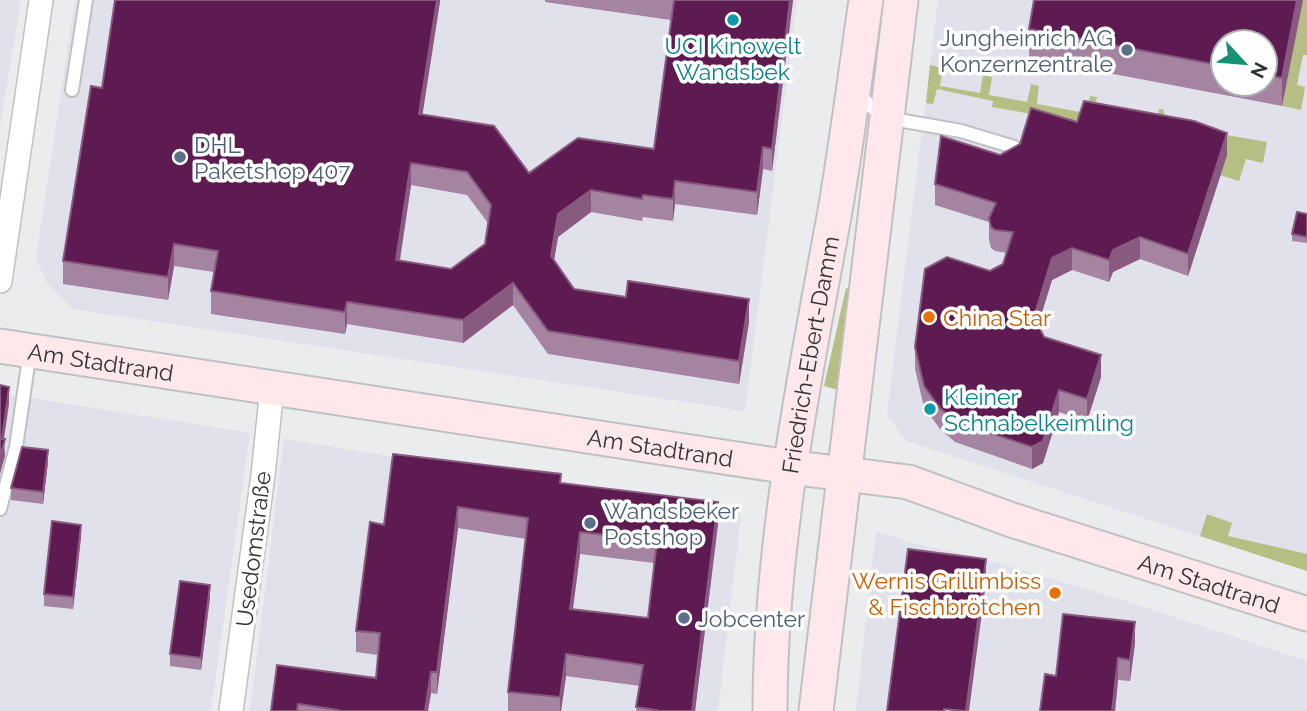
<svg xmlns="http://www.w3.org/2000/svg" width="1307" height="711" font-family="Raleway,sans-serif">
<rect width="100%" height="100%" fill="#ebecee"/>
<g fill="#e0e1eb" fill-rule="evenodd">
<polygon points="0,0 21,0 0,127"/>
<polygon points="75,0 797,0 745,411 73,309 46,282 36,258"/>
<path d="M938,0H1307V571L906,441L887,415ZM1223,42H1265V84H1223Z"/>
<polygon points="0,393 250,433 211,711 0,711"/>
<polygon points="284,439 741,515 718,711 250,711"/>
<polygon points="876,531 909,542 981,558 1116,598 1307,661 1307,711 856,711"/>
</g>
<g fill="#b5bf83">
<polygon points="1303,0 1307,0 1307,55 1303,55 1297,85 1305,87 1301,110 1282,106"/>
<polygon points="930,65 943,68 940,86 980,93 983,75 992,77 989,95 1027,102 1031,84 1039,86 1037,104 1086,113 1090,96 1097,97 1094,114 1156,126 1159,109 1163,109 1168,125 1267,142 1263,163 1246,159 1239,181 1220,175 1227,154 1082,128 1037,115 992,107 993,101 937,89 933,104 926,103"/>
<polygon points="846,288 850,289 839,390 824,386"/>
<polygon points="1207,514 1232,523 1228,536 1307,554 1307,571 1200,536"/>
</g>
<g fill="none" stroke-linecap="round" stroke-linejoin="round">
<g stroke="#c0c1c3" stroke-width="16">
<g id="lane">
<polyline points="72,90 86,0"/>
<polyline points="859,93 871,107 887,118 961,131 1014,147"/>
<polyline points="0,509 16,447 30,351"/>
</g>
</g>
<g stroke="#c0c1c3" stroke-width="26">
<g id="street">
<polyline points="0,281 41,0"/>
<polyline points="231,711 263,475 272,388"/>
</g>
</g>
<g stroke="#c0c1c3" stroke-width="37">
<g id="secondary">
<path id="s1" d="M0,346L789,467L908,482L1012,520L1307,614"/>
<path id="s2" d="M770,711C770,541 805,377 835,211C847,141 856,70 866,0"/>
<polyline points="816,711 901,0"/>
</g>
</g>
<use href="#lane" stroke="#fff" stroke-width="12"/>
<use href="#street" stroke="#fff" stroke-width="23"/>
<use href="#secondary" stroke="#fee8eb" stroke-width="33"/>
</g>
<g fill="#a484a0" fill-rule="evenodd">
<path d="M440,0L422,115L529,173L654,149L671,20L545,2V0H793L772,171L763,169L757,215L675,204L673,221L643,217L642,221L591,212L558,237L554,260L574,289L749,322L739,384L548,354L513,305L463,343L347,324L345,334L211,314V291L214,272L174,266L168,300L63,284V261L102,88ZM411,185L467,195L488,223L485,244L451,269L400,261Z"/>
<path d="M1034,0H1303L1282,106L1029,58V29ZM1223,42H1265V84H1223Z"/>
<polygon points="1077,122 1227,155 1188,276 1140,259 1113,272 1109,282 1072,270 1052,280 1038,325 1044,337 1101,377 1087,421 1059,412 1043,463 1032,469 955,442 940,429 924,407 915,369 915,347 990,271 1003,264 1007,253 995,251 991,248 989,240 989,222 935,205 935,184 1000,155"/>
<polygon points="1307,214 1307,243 1292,241 1292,234"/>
<path d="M393,454L561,483L718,524L695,711H636L640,686L566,676L561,711H508V692L526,539L458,528L437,694L431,693L428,711H271L376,678L378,655L356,652V631L384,525ZM580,554L654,563L648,618L573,609Z"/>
<polygon points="48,462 43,504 11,500 11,488"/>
<polygon points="81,537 73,609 44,606 44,594"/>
<polygon points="210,597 201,670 170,666 170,654"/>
<polygon points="1135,643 1130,681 1118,680 1115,711 1040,711 1056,676"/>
</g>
<g fill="#885a80">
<polygon points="437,0 440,0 440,2 419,137 419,114"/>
<polygon points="790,0 793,0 772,171 772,149"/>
<polygon points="1297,0 1303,0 1282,106 1282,78"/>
<polygon points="1227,133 1227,155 1188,276 1188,254"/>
<polygon points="763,147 763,169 757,215 757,192"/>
<polygon points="411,163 411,185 396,283 396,260"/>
<polygon points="675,181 675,204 673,221 673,199"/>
<polygon points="591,190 591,212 558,237 551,278 551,256 558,214"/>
<polygon points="1140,237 1140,259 1113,272 1109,282 1109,260 1113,250"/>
<polygon points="174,244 174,266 168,300 168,277"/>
<polygon points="1072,248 1072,270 1052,280 1034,338 1034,317 1052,258"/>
<polygon points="513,283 513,305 463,343 463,320"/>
<polygon points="749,299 749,322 739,384 739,361"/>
<polygon points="347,302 347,324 345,334 345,312"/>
<polygon points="1101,355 1101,377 1087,421 1087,399"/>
<polygon points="9,387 9,404 4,439 5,456 0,474 0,457"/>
<polygon points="1059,390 1059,412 1043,463 1032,469 1032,447"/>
<polygon points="48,450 48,462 43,504 43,492"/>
<polygon points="718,502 718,524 695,711 692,711"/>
<polygon points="458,507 458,528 437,694 437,672"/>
<polygon points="81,525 81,537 73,609 73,597"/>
<polygon points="580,532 580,554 570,630 570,609"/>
<polygon points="986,559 986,582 969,711 966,711"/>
<polygon points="210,585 210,597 201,670 201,658"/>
<polygon points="1135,622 1135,643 1130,681 1130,660"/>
<polygon points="566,654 566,676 561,711 560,711 560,697"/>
<polygon points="1118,658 1118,680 1115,711 1112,711"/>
<polygon points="431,672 431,693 428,711 425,711"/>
</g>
<g fill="#5d1b51" stroke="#885a80" stroke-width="2" fill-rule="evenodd">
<path d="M115,0H437L419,114L494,126L529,173L578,138L654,149L674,0H790L772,149L763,147L757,192L675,181L673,199L643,195L642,199L591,190L558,214L551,256L574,289L626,297L628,281L749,299L739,361L548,331L513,283L463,320L347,302L345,312L211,291L218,251L174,244L168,277L63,261L91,86L102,88ZM411,163L467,172L491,205L485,244L451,269L396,260Z"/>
<polygon points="1034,0 1297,0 1282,78 1265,74 1265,42 1223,42 1223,66 1029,29"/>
<polygon points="1084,101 1194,121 1227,133 1188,254 1140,237 1113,250 1109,260 1072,248 1052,258 1034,317 1044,337 1101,355 1087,399 1059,390 1043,441 1032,447 955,421 940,408 924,386 915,347 925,269 947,257 990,271 1003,264 1013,232 995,230 991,227 989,218 996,203 935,184 941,136 1000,155 1020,144 1031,108 1077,122"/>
<polygon points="1297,212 1307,214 1307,237 1292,234"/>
<polygon points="0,385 9,387 2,439 5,439 0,457"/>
<polygon points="22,447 48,450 43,492 11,488"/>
<path d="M393,454L561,474L560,483L718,502L692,711H661L636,707L643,665L566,654L560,697L508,692L528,518L458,507L437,672H431L425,711H339V710L298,704L297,711H271L277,665L376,678L380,633L356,631L370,522L384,525ZM580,532L657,541L648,618L570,609Z"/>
<polygon points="52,521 81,525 73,597 44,594"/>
<polygon points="908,549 986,559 966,711 944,709 944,711 887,711"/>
<polygon points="180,581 210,585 201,658 170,654"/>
<polygon points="1063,614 1135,622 1130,660 1118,658 1112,711 1040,711 1045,674 1056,676"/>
</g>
<g fill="#0f9aa8" stroke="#fff" stroke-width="2.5">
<circle cx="733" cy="20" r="7"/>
<circle cx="930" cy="409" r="7"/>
</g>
<g fill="#5c6f8a" stroke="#fff" stroke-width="2.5">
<circle cx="1127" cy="50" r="7"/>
<circle cx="180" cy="157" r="7"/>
<circle cx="590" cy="523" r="7"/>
<circle cx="684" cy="618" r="7"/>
</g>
<g fill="#e8710a" stroke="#fff" stroke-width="2.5">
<circle cx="929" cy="317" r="7"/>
<circle cx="1055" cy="593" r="7"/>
</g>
<g text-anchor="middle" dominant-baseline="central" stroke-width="7" stroke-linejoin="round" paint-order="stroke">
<g font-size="23" fill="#4e5e75" stroke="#fff" text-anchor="start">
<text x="1113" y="37" text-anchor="end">Jungheinrich AG<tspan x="1113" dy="26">Konzernzentrale</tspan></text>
<text x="194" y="144">DHL<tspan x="194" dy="26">Paketshop 407</tspan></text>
<text x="604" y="510">Wandsbeker<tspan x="604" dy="26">Postshop</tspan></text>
<text x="698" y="618">Jobcenter</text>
</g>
<g font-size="23" fill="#0d838f" stroke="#fff">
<text x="733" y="45">UCI Kinowelt<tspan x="733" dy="26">Wandsbek</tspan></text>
<text x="944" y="396" text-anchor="start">Kleiner<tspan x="944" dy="26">Schnabelkeimling</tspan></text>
</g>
<g font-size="23" fill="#c56008" stroke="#fff" text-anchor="start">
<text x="943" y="317">China Star</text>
<text x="1041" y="580" text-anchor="end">Wernis Grillimbiss<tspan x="1041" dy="26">&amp; Fischbrötchen</tspan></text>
</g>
<g font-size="23" fill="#333435" stroke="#fff">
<text stroke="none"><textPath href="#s2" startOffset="359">Friedrich-Ebert-Damm</textPath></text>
<text stroke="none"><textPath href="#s1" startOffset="102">Am Stadtrand</textPath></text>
<text stroke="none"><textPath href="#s1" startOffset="668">Am Stadtrand</textPath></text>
<text transform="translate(253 549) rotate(-83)">Usedomstraße</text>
<text stroke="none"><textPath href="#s1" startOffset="1236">Am Stadtrand</textPath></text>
</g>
</g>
<g transform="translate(1244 63) rotate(116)"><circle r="33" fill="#ffffff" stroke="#adaeae" stroke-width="2"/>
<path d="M0-5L12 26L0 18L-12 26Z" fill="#189073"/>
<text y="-10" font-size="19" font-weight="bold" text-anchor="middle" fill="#333435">N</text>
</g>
</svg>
